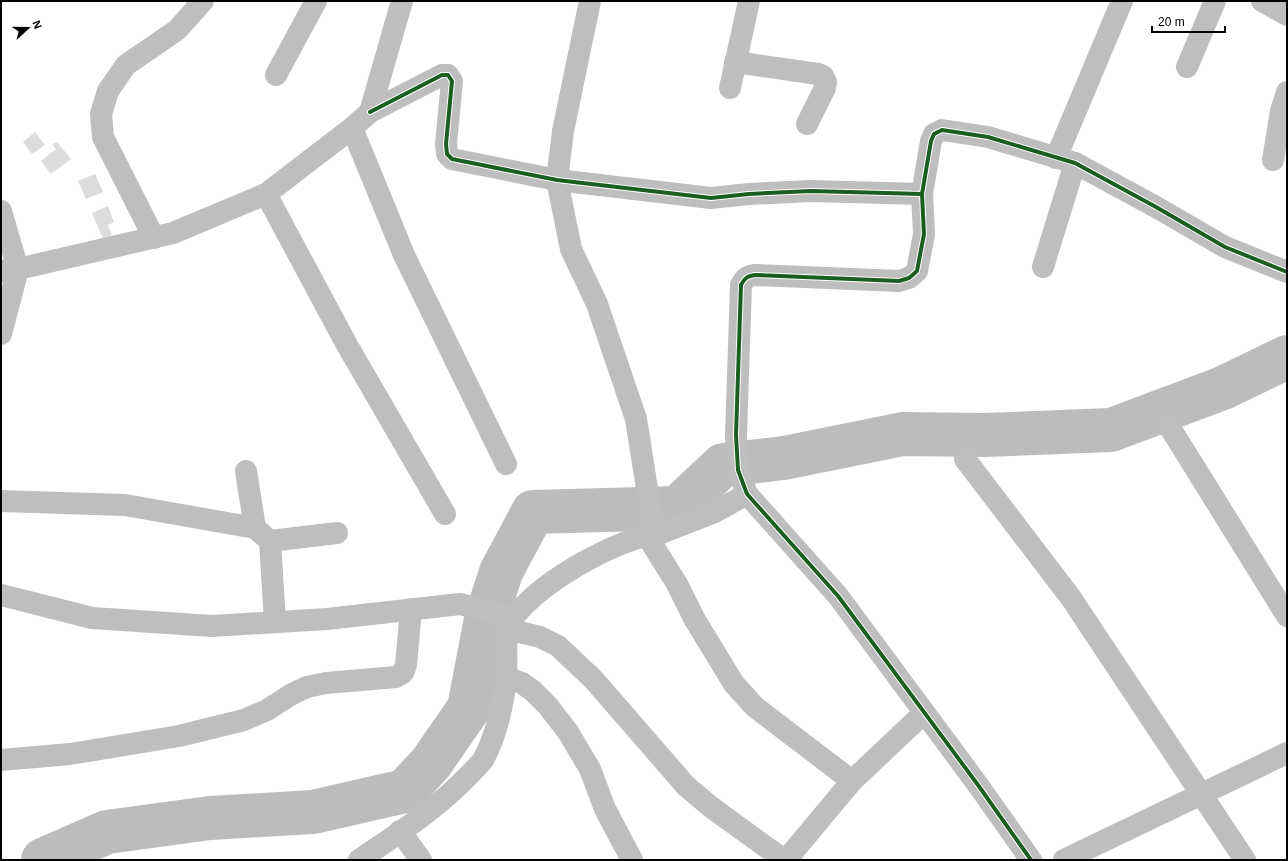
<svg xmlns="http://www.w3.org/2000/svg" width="1288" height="861" font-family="Helvetica,sans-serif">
<rect width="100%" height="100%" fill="#fff"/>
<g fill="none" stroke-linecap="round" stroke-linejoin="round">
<polyline stroke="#bcbcbc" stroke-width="44" points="43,860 107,832 210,818 313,812 405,791 431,763 469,708 486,619 501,572 533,512 677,508 723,465 784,458 903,434 984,435 1111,430 1223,388 1287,357"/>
</g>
<g fill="#dcdcdc">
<polygon points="35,132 45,145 32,154 23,142"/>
<polygon points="57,142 71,159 51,174 41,161 56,149 52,144"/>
<polygon points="95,174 103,192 86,199 78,181"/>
<polygon points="108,206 114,222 108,225 112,235 103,239 92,213"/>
</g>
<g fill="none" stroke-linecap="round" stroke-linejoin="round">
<g stroke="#bebebe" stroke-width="22">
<polyline points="590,1 563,131 557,180 571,249 597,304 636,419 651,514 661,533"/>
<polyline points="1262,1 1287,15"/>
<polyline points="735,62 818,74 823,76 826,82 825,88 807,124"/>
<polyline points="1187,67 1215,1"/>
<polyline points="276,75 316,1"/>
<polyline points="730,88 749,1"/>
<polyline points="370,112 442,75 448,75 452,81 446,144 447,154 452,159 557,180 711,198 749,194 811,191 922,194 931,141 934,134 942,130 988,137 1075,163 1156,207 1225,247 1287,272"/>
<polyline points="352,128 404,255 506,464"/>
<polyline points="1056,158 1122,1"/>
<polyline points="1273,160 1281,111 1287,92"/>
<polyline points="266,194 347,345 445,514"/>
<path d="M922,194L924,234L917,271L909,278L899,281L755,275C747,276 745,278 741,285L736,435L738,470L747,494L838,596L978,785L1031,860"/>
<polyline points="1,211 18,269 1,334"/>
<polyline points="154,238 103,137 101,114 108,91 126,65 177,30 203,1"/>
<polyline points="1043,267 1075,163"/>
<polyline points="1,271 18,269 173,233 266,194 352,128 370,112 402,1"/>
<polyline points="1169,426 1287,616"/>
<polyline points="965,459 1071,598 1245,860"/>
<polyline points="246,471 255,528"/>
<polyline points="1,501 125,505 255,528 270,541 275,622"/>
<polyline points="647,536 677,584 695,620 734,684 755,707 852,781"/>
<polyline points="270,541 337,533"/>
<polyline points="1,595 92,618 212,626 327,619 460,604 514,617"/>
<polyline points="507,629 540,637 558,646 594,680 686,786 711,807 784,860"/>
<polyline points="506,677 522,683 533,691 548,706 568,732 590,769 605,809 632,860"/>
<polyline points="1,760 70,754 179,736 244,720 267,710 292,694 307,687 326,683 396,677 403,673 406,665 411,609"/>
<polyline points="400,831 421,860"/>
<path d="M359,860C397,834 437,809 469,775C473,771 479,765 483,760C496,737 504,702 506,676C507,665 505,636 508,628C524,589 620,536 661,533L715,512L747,494"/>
<polyline points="786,860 852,781 924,713"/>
<polyline points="1064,860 1287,753"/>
</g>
<g stroke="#fff" stroke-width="6">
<g id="cycleway">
<polyline points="370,112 442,75 448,75 452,81 446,144 447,154 452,159 557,180 711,198 749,194 811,191 922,194 931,141 934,134 942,130 988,137 1075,163 1156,207 1225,247 1287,272"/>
<path d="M922,194L924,234L917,271L909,278L899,281L755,275C747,276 745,278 741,285L736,435L738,470L747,494L838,596L978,785L1031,860"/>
</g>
</g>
<use href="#cycleway" stroke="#1b5e20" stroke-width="4"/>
</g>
<rect width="1288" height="861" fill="none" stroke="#000000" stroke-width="4"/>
<g transform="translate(28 28) rotate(69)" stroke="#ffffff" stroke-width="3" paint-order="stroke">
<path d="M0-3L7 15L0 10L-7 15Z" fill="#000000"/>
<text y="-6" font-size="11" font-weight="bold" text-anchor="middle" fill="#000000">N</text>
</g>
<path d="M1152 26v6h73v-6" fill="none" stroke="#000000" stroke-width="2"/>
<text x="1158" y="26" font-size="12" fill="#000000" stroke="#ffffff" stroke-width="3" paint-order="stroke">20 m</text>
</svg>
